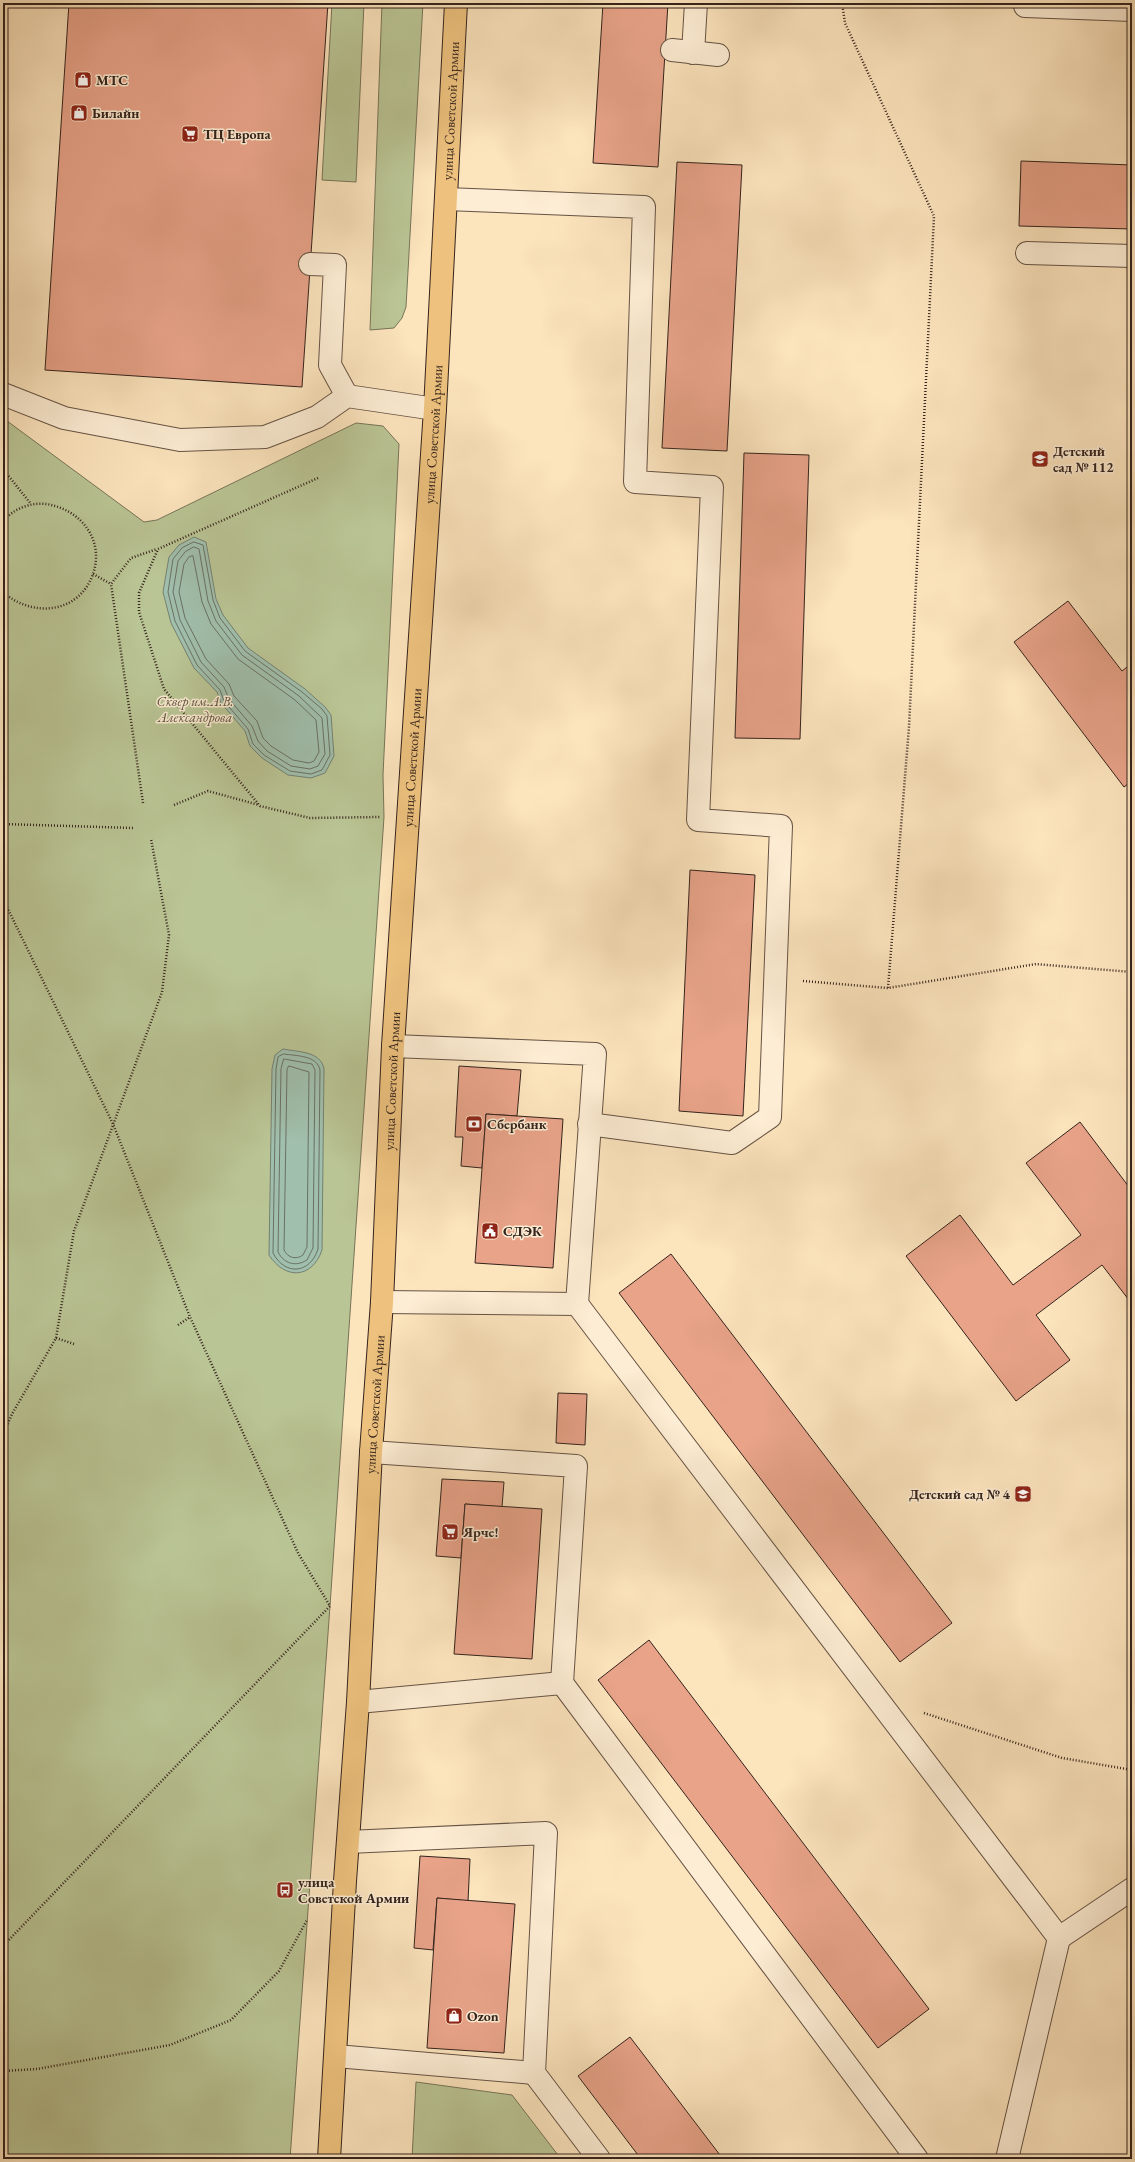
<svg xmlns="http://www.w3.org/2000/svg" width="1135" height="2162" font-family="'EB Garamond',serif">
<rect width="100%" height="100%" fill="#fce4bd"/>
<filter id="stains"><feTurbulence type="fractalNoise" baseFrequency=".005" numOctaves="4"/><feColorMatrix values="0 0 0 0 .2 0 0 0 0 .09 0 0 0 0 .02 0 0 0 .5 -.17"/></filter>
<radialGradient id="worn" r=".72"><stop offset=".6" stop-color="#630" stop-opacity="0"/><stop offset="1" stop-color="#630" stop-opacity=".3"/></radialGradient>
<g fill="#bac595" stroke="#777458">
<polygon points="332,3 364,3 356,182 322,180"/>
<polygon points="382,3 423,3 406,307 402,318 394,328 370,330"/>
<polygon points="3,418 144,522 157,520 356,423 383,426 399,444 383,775 384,817 330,1606 290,2159 3,2159"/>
<polygon points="416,2082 512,2095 561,2159 412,2159"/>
</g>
<g fill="#a0bfac" stroke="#758172">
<polygon points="194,537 206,542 216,599 223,615 248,648 305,689 325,707 331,715 334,756 325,773 311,778 288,775 262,758 250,746 245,731 221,703 217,692 194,668 171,623 163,592 169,557 179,545"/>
<path d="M283,1049C298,1052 321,1051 324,1069L322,1250C312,1279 285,1280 269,1255L272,1069L275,1055Z"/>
</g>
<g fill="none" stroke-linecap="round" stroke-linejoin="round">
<g stroke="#6a7164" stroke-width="1">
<polygon points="194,542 203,545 213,600 220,618 245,651 302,692 322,709 327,716 330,755 322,770 311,774 290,771 264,755 253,744 248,729 224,701 220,690 197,665 175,621 168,592 173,559 182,548"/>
<polygon points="194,547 199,549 208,601 216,621 242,655 299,696 322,718 325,754 318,766 310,769 291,766 267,751 258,741 252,726 229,699 224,687 201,662 180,620 173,592 178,561 185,552"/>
<polygon points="193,556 202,602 211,624 238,659 295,700 316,720 319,752 314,761 309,763 293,760 271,746 263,738 257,721 234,696 229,684 206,659 185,618 179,592 184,564 189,557"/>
<path d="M284,1054C296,1056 317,1055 320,1070L318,1249C310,1274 285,1276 273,1253L276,1069L278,1057Z"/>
<path d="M284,1059L312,1064L315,1070L313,1248L307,1260C296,1267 284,1264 278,1252L281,1069Z"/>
<path d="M289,1066L309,1072L307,1247L303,1255C296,1260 288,1258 284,1250L287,1070Z"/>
</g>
</g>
<g fill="#e8a389" stroke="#34231c">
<polygon points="69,3 328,3 302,387 45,370"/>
<polygon points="603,3 668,3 658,167 593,163"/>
<polygon points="1021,161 1132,165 1132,229 1019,226"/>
<polygon points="677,162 742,165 727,451 662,448"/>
<polygon points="744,453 809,455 800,739 735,738"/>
<polygon points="1068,601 1122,671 1132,663 1132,781 1124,787 1014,642"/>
<polygon points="690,870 755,875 743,1116 679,1111"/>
<polygon points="459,1066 521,1070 517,1116 486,1114 482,1168 461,1166 463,1137 455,1137"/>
<polygon points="486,1114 563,1119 553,1268 475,1263"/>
<polygon points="1080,1122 1132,1191 1132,1304 1102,1265 1036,1315 1070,1360 1016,1401 906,1256 960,1215 1013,1285 1081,1235 1026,1163"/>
<polygon points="671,1254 952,1623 900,1662 619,1293"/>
<polygon points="558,1393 587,1394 585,1445 556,1443"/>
<polygon points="442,1479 504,1482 502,1507 465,1504 461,1558 436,1556"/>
<polygon points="465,1504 542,1509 532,1659 454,1654"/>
<polygon points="649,1640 929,2009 878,2048 598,1680"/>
<polygon points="420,1856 470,1859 468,1901 437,1898 433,1950 414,1948"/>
<polygon points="437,1898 515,1904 504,2053 427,2048"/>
<polygon points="630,2037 723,2159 641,2159 578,2076"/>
</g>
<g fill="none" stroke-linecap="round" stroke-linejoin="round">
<g stroke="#665344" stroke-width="24">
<g id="minor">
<polyline points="1025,6 1132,10"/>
<polyline points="672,50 718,55"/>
<polyline points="693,53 696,3"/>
<polyline points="446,199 644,207 635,482 712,487 698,820 781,826 770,1117 732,1143 589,1124"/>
<polyline points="1027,253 1132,256"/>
<polyline points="310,264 335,265 330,365 347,396"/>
<polyline points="3,394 64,418 180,440 265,437 317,417 347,396 435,409"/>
<polyline points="393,1046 595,1054 577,1304"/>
<polyline points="382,1302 577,1304 1059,1938 1007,2159"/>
<polyline points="371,1452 576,1466 562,1683"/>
<polyline points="358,1702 562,1683 917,2159"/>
<polyline points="348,1842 546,1833 534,2073 599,2159"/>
<polyline points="1059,1938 1132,1889"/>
<polyline points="336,2056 534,2073"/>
</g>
</g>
<g stroke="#34231c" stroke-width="24">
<g id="major">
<path id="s1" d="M329,2159L345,1881L358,1702L371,1452L382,1302L393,1046L435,409L456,3"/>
</g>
</g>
<g stroke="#34231c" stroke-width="2.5" stroke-dasharray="1 2" stroke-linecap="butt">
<polyline points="842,3 845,23 934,216 909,727 888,988"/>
<polyline points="3,469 31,504"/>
<polyline points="318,478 158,549 139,593 139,612 164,689 218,755 260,806 310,818 380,817"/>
<path d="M3,522C12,509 31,502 46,504C80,509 105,539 93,574C79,614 32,618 3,592"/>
<polyline points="93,574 111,584"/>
<polyline points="143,803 111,584 131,558 157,549"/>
<polyline points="174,805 208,791 259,805"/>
<polyline points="3,824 134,828"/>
<polyline points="3,899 113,1124 190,1317 298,1553 330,1606 3,1946"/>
<polyline points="803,981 888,988 1036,964 1132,972"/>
<polyline points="178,1325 190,1317"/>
<polyline points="56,1338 74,1344"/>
<polyline points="3,1435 12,1414 56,1338 74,1231 162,992 169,935 151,839"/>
<polyline points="924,1713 1062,1758 1132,1770"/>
<polyline points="3,2071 37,2069 170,2045 231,2020 279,1971 307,1920"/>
</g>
<use href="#minor" stroke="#fdedd4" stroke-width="22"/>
<use href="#major" stroke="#eec27e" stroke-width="22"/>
</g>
<defs>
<g id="shop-square" transform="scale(0.9)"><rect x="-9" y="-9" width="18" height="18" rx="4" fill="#8f2418" stroke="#fdedd4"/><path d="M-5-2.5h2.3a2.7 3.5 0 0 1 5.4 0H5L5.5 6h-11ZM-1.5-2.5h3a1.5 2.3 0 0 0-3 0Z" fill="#fff"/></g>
<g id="supermarket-square" transform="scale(0.9)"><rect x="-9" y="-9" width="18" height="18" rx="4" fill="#8f2418" stroke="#fdedd4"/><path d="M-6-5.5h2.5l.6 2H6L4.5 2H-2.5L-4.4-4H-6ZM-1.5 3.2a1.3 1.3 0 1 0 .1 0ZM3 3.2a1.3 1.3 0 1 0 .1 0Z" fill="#fff"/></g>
<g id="school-square" transform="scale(0.9)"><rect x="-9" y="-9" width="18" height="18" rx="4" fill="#8f2418" stroke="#fdedd4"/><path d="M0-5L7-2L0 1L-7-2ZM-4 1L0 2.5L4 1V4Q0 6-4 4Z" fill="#fff"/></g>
<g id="bank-square" transform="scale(0.9)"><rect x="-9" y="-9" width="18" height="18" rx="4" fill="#8f2418" stroke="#fdedd4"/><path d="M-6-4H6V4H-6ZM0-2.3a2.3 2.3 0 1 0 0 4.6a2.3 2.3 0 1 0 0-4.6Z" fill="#fff"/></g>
<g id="civic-square" transform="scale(0.9)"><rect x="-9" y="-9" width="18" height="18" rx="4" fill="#8f2418" stroke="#fdedd4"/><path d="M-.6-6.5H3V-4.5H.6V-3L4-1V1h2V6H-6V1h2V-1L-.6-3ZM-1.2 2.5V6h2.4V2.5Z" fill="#fff"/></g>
<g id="bus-square" transform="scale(0.9)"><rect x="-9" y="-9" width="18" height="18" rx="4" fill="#8f2418" stroke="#fdedd4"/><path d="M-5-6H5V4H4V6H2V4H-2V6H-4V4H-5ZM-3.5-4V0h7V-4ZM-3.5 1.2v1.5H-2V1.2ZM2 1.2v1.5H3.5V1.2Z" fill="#fff"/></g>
</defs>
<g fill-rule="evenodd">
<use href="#shop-square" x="83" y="80"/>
<use href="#shop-square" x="79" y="113"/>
<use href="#supermarket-square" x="190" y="134"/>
<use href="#school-square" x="1040" y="459"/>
<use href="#bank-square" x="474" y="1124"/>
<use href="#civic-square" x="490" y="1231"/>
<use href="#school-square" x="1023" y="1494"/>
<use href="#supermarket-square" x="450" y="1532"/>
<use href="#bus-square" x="285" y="1890"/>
<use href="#shop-square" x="454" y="2016"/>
</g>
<g text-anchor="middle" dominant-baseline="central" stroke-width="3" stroke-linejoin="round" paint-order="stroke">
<g font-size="14" font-weight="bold" fill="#34231c" stroke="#fdedd4" text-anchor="start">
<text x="96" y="80">МТС</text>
<text x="92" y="113">Билайн</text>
<text x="203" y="134">ТЦ Европа</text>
<text x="1053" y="451">Детский<tspan x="1053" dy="16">сад № 112</tspan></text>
<text x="487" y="1124">Сбербанк</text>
<text x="503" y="1231">СДЭК</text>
<text x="1010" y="1494" text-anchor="end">Детский сад № 4</text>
<text x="463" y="1532">Ярче!</text>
<text x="298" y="1882">улица<tspan x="298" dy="16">Советской Армии</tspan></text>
<text x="467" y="2016">Ozon</text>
</g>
<g font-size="14" fill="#34231c" stroke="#fdedd4">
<text stroke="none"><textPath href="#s1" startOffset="2052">улица Советской Армии</textPath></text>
<text stroke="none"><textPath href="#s1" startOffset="1728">улица Советской Армии</textPath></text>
<text stroke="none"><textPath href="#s1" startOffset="1404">улица Советской Армии</textPath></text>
<text stroke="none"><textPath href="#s1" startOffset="1080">улица Советской Армии</textPath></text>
<text stroke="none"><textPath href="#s1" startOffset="756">улица Советской Армии</textPath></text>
</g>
<g font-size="14" font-style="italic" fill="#5c5440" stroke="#fdedd4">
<text x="195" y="701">Сквер им.А.В.<tspan x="195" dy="16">Александрова</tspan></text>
</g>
</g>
<rect width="1135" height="2162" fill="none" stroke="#fce4bd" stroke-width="16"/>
<rect x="4" y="4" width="1127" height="2154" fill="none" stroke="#34231c" stroke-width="2"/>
<rect x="8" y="8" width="1119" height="2146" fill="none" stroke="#34231c"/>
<rect width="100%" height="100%" filter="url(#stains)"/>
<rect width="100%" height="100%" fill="url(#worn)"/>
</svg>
